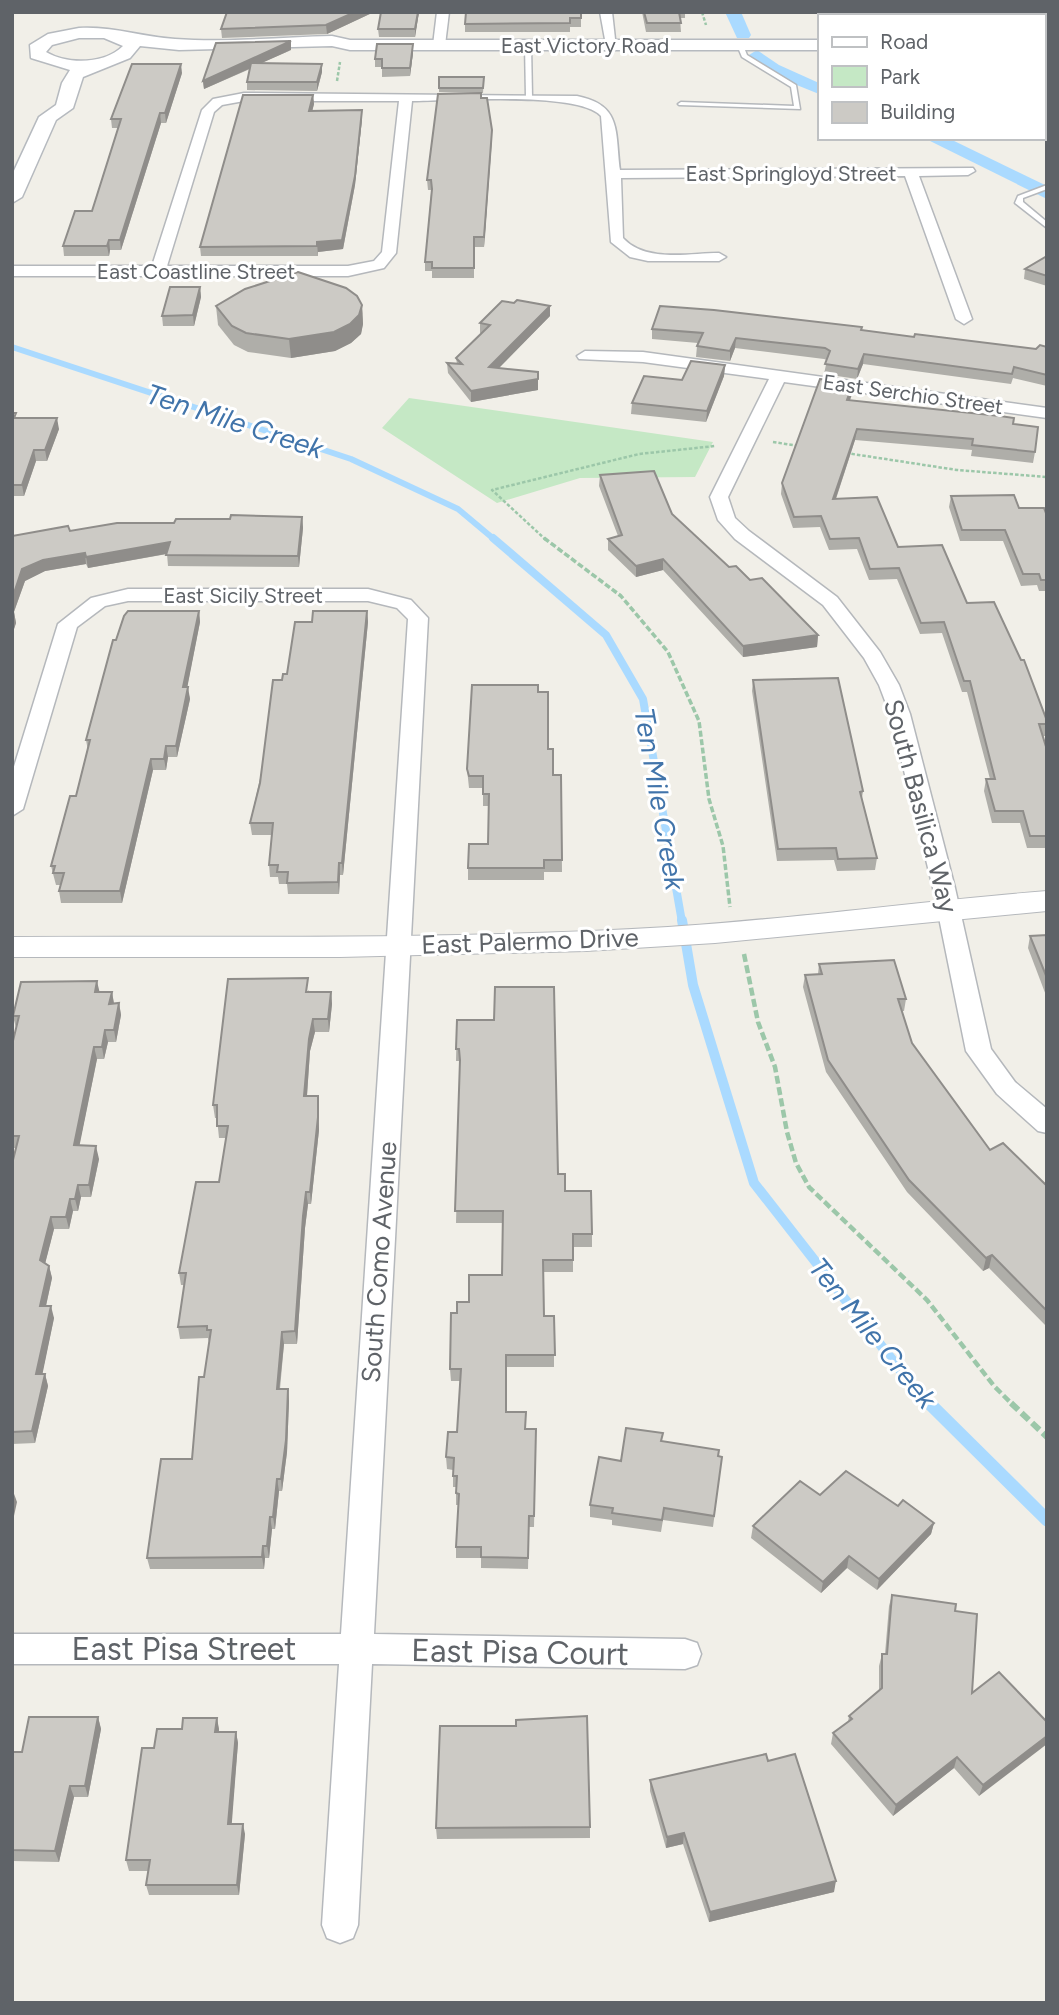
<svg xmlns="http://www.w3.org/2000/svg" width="1059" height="2015" font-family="Figtree,sans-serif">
<rect width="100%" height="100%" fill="#f1efe8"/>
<polygon fill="#c5e8c5" points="409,398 713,442 695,477 580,478 497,503 382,428"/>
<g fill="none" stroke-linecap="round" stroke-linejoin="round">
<polyline stroke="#aadaff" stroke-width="6" points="12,347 351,459 458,509 495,540"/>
<polyline stroke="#aadaff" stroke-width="8" points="493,538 606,635 643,699 682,922"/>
<polyline stroke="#aadaff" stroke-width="10" points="682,920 693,985 754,1183 915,1389 931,1405"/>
<polyline stroke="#aadaff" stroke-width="13" points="929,1403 1047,1520"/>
<g fill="#aadaff" fill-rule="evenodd">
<polygon points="725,12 741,12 751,35 749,38 737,38"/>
<polygon points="757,50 779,65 819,83 819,94 767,73 749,55"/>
<polygon points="924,138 948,138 1047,186 1047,199"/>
</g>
<g stroke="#b5b8bc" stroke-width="3">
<g id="service">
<polygon points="528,43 531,45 532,97 529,99 526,97 525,45"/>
<polygon points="740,43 743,45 747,55 796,85 800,109 679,105 678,104 681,102 794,106 791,87 742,57 737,45"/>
<polygon points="1043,108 1047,111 1047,118 1043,115"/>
<polygon points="1047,185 1047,189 1023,198 1023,202 1047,222 1047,228 1015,203 1018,196"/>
</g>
</g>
<g stroke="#b5b8bc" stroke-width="3">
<g id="minor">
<polygon points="437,12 449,12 445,45 439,49 433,45"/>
<polygon points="600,12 612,12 616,48 606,45"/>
<polygon points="909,12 921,12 922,16 910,16"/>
<path d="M244,93L577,96C622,105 615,131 620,170L973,168L975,171L968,175L919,176L972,319L964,324L956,319L905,176L621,178L623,238C646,263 689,253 719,253L726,257L719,261H648L630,257L611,242L601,116C578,91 450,101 412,101L396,253L384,268L348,276H12V266H152L202,110L213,99ZM244,101H399L382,252L374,261L348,266H167L214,112L222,105Z"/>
<polygon points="585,351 643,352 1047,408 1047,418 784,382 728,497 735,518 749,531 837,597 880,652 899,685 910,714 955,888 991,1049 1015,1082 1047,1109 1047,1133 1038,1131 997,1094 966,1051 933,888 890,714 879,685 864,658 823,605 735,539 718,520 710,497 769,379 643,362 579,359 577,356"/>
<polygon points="128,589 368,589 411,600 428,618 374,1634 685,1639 697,1643 701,1654 697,1665 685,1669 372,1664 358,1925 353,1938 340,1943 327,1938 322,1925 339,1664 12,1664 12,1634 341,1634 408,619 397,608 368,601 128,601 105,606 77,627 23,809 12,816 12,773 58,624 91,598"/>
</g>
</g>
<g stroke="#b5b8bc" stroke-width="2">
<path id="tertiary" d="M1047,891V911L715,943L586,951L340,957H12V937C231,936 450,940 668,927C794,919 920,901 1047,891Z"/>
</g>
<g stroke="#b6babf" stroke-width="3">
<g id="secondary">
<path d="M79,28C112,26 143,37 175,39C227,43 281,37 332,36L350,40H819V50H350L332,46L179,50L140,46L130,58L83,77L73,108L56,120L22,197L12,203V175L39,117L56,105L62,83L70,70L31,58L30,45L48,34ZM79,38H104L123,46C105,64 68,65 46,52L52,45Z"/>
<rect x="1043" y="39" width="4" height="10"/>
</g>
</g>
<g stroke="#9cc7a9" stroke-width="2.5" stroke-dasharray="3.5 2" stroke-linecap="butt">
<polyline points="702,12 706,25"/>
<polyline points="337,81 340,62"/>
<polyline points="773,442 799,446"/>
<polyline points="846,453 957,470 1047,477"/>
<polyline points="546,540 492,490 639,454 715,446"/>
</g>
<polyline stroke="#9cc7a9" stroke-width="3.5" stroke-dasharray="6 2.5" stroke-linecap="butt" points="544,538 621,596 668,652 699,721 709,799 723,846 730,907"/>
<polyline stroke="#9cc7a9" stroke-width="4.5" stroke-dasharray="8 3.5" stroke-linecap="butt" points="744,954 758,1022 775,1067 787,1132 796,1163 809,1187 927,1300 994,1386 1013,1405"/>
<polyline stroke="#9cc7a9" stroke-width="6" stroke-dasharray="10 4.5" stroke-linecap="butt" points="1011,1403 1047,1437"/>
<use href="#service" fill="#fff" fill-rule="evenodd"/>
<use href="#minor" fill="#fff" fill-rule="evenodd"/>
<use href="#tertiary" fill="#fff" fill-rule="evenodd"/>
<use href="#secondary" fill="#fff" fill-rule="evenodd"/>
</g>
<g fill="#afaea9">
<polygon points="374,12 327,34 222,38 221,29"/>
<polygon points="381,12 419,12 415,37 379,37 378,29"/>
<polygon points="581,12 581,27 570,27 570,32 465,32 465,24"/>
<polygon points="642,12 685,12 685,18 680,18 681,32 646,32"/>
<polygon points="942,12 991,12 992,14 991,16 943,16"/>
<polygon points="291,50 261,63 322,64 322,72 317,91 247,90 247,82 250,69 204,89 203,81"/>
<polygon points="413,53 410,76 382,77 382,67 375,67 375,59"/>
<polygon points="182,73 166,123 161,123 121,250 110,250 109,256 64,256 63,246 92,211 118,128 112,128 111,119"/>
<polygon points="439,77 484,77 483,93 439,92"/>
<polygon points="481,93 482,98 492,130 484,247 474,247 474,278 432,278 432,271 425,271 425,262 431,193 431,190 428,190 427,180"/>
<polygon points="313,95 314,104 312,111 362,110 362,119 355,185 343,249 318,252 318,256 201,256 200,247"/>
<polygon points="1047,256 1047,286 1024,279 1025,269"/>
<polygon points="200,287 201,297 194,326 163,326 162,316"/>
<polygon points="514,303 550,306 550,316 499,368 538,390 471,402 448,373 447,363 457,364 456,358 482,333 480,333 480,323"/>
<polygon points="362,305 363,324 361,334 351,343 335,351 291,358 248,352 234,345 218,325 216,306"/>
<polygon points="652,329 861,330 914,337 1036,349 1047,347 1047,386 1013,378 1011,384 863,364 857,379 824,374 827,360 824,359 735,348 730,361 696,357 697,346 698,343 652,339"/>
<polygon points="725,365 724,376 706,422 631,414 632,403 682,380"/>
<polygon points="852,394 850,400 1013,424 1035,452 1033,463 971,456 972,450 855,440 836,499 898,547 967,603 1047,721 1045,736 1043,736 1047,750 1047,848 1027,848 1020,823 992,823 984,791 986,779 990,779 967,692 962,692 942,633 920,634 897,579 869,580 857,549 829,550 820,527 793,528 781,494 782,483"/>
<polygon points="12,413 17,418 59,429 47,461 36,461 24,496 12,496"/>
<polygon points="600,475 672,514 729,567 750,580 818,635 817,647 743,657 663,570 636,577 608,550 608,539 618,536 599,486"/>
<polygon points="951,496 1019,508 1047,516 1047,591 1039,591 1037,585 1021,586 1003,541 960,541 949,507"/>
<polygon points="302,517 303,528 299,567 168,566 167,554 88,568 86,564 45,571 25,581 14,612 16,623 12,635 12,536 230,519"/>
<polygon points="199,611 200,622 187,687 190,699 177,757 168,757 166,770 153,770 122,903 61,903 59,891 60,885 56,885 51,866 76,796 88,751 86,740 116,640"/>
<polygon points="367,611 368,622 343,875 340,875 339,894 288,894 287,884 279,884 278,877 270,877 269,865 272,835 252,835 250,823 282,680 287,674 312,622"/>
<polygon points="753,680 863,791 862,798 877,858 875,870 837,871 834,860 777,861 752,691"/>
<polygon points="538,692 553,775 561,775 562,872 544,872 544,880 468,880 468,868 488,844 489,806 483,806 483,788 469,788 467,769"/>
<polygon points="1047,935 1047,998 1028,948 1030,936"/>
<polygon points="819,964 906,999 904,1011 902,1011 912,1043 990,1150 1047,1186 1047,1327 989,1268 983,1271 907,1192 826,1072 803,987 805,975 818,974"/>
<polygon points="309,990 309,992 331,992 332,1004 329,1032 315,1032 310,1051 307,1096 318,1096 319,1130 311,1204 308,1204 305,1228 297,1344 284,1344 280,1389 288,1389 289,1401 287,1452 282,1491 279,1491 275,1529 272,1529 269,1558 265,1558 264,1569 150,1569 147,1558 192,1459 209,1342 208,1338 180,1339 178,1327 184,1285 181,1285 179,1273 219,1182 226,1138 219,1138 217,1118 215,1118 213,1105"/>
<polygon points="99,992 112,992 114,1004 119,1003 121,1015 116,1042 108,1042 104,1059 97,1059 79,1146 99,1159 91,1197 81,1197 78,1211 73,1211 69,1229 54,1229 45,1263 49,1266 52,1278 46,1306 54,1318 42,1374 45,1374 48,1386 35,1443 12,1444 12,1164 16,1148 12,1148 12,1045 16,1028 13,1016"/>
<polygon points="457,1020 558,1174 565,1191 592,1234 592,1247 573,1247 573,1272 543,1272 544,1316 554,1316 554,1367 506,1367 506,1412 525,1429 536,1429 534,1527 529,1527 528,1569 481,1568 481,1558 456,1558 456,1547 458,1505 456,1505 456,1487 453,1487 453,1470 447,1469 446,1457 457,1432 460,1381 451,1381 450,1369 457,1313 502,1275 503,1223 456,1223 460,1061 456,1061"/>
<polygon points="662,1441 722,1457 713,1527 663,1520 661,1532 612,1525 612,1520 590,1517 590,1505 621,1461"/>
<polygon points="820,1495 898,1506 934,1523 931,1534 877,1590 847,1568 821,1593 751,1538 753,1526"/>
<polygon points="892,1595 955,1611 972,1693 1047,1722 979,1796 954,1768 893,1816 831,1744 833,1733 848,1722 849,1716 879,1690 879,1666 882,1654 885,1654 889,1606"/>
<polygon points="98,1717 101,1729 88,1797 74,1797 59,1862 12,1861 12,1752 22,1752"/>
<polygon points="217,1718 219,1732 236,1732 238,1743 231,1824 245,1834 239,1895 149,1895 146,1885 148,1871 129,1871 126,1860 154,1748 182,1729"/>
<polygon points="768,1761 834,1892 709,1922 683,1844 666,1848 650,1791 650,1780"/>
<polygon points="590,1827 590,1838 437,1839 436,1828"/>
</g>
<g fill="#8f8d8a">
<polygon points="355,12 374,12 327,34 326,25"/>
<polygon points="418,12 419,12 415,37 415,29"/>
<polygon points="291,41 291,50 204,89 203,81"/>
<polygon points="413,44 413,53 410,76 410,68"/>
<polygon points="181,64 182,73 166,123 165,113"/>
<polygon points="322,64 322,72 317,91 317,82"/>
<polygon points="313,95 314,104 310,120 309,111"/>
<polygon points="362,110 362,119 355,185 343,249 318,252 318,256 317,242"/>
<polygon points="160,113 161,123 121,250 120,240"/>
<polygon points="492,130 492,139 484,247 484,237"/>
<polygon points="109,240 110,250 109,256 107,246"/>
<polygon points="200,287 201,297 194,326 193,315"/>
<polygon points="362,305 363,324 361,334 351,343 335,351 291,358 289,339"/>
<polygon points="550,306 550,316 489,378 489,367"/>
<polygon points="736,338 735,348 730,361 730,351"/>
<polygon points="864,354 863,364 857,379 858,369"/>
<polygon points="725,365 724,376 706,422 707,411"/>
<polygon points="538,379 538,390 471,402 471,391"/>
<polygon points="853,383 852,394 846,411 847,400"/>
<polygon points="57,418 59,429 47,461 45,450"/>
<polygon points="857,429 855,440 832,510 833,499"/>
<polygon points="34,450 36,461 24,496 22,485"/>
<polygon points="302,517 303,528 299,567 298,556"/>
<polygon points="170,542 171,553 88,568 86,557"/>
<polygon points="85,553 86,564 45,571 25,581 12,617 12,599 22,569 43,560"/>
<polygon points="663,559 663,570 636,577 636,566"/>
<polygon points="199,611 200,622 185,699 183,687"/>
<polygon points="367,611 368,622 343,875 342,863"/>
<polygon points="14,612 16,623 12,635 12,617"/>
<polygon points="818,635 817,647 743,657 743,646"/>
<polygon points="188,687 190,699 177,757 176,746"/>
<polygon points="166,746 168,757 166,770 164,759"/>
<polygon points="151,759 153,770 122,903 120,891"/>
<polygon points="339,863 340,875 339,894 338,882"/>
<polygon points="97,981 100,994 95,992"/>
<polygon points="112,992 114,1004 109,1004"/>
<polygon points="331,992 332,1004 329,1032 328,1019"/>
<polygon points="119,1003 121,1015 116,1042 114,1030"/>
<polygon points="313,1019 315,1032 310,1051 306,1109 304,1096 309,1039"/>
<polygon points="105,1030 108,1042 104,1059 102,1047"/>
<polygon points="94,1047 97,1059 77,1158 74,1145"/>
<polygon points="318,1096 319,1130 311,1204 310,1192"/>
<polygon points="96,1146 99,1159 91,1197 89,1185"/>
<polygon points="78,1185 81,1197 78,1211 75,1199"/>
<polygon points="306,1192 308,1204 305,1228 297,1344 295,1331 303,1216"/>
<polygon points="70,1199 73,1211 69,1229 66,1217"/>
<polygon points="51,1217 54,1229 43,1272 40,1260"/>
<polygon points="992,1255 989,1268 983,1271 986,1258"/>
<polygon points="49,1266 52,1278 43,1319 40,1306"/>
<polygon points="51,1306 54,1318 40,1386 36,1374"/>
<polygon points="282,1332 284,1344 278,1401 277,1389"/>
<polygon points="45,1374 48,1386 35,1443 32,1431"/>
<polygon points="288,1389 289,1401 287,1452 282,1491 281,1479"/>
<polygon points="277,1479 279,1491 275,1529 273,1517"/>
<polygon points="13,1491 17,1502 12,1525 12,1496"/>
<polygon points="270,1517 272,1529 269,1558 267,1546"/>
<polygon points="934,1523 931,1534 877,1590 879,1579"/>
<polygon points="263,1546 265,1558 264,1569 262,1557"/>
<polygon points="849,1556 847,1568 821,1593 823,1582"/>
<polygon points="98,1717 101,1729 88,1797 85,1786"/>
<polygon points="217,1718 219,1729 218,1743 215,1732"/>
<polygon points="236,1732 238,1743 231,1834 228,1824"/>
<polygon points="1047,1736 1047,1744 979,1796 983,1785"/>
<polygon points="957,1757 954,1768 893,1816 896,1805"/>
<polygon points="70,1786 74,1797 59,1862 55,1851"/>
<polygon points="243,1824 245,1834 239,1895 237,1885"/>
<polygon points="684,1833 683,1844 666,1848 667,1837"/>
<polygon points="836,1881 834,1892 709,1922 710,1912"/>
</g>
<g fill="#cccac5" stroke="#8f8d8a" stroke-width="2">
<polygon points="227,12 355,12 326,25 221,29"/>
<polygon points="381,12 418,12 415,29 378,29"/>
<polygon points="466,12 581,12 581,18 570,18 570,23 465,24"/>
<polygon points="644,12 679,12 681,23 647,23"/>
<polygon points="947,12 991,12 992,14 948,14"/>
<polygon points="291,41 203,81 216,43"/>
<polygon points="377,44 413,44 410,68 382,68 382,59 375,59"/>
<polygon points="251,63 322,64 317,82 247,82"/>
<polygon points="132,64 181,64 165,113 160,113 120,240 109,240 107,246 63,246 75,211 92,211 121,119 111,119"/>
<polygon points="439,77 484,77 483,88 439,88"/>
<polygon points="481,93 481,98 487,98 492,130 484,237 474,237 474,268 432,268 432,262 425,262 432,189 431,180 427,180 438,94"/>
<polygon points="243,95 313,95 309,111 362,110 355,176 342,240 317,242 317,246 200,247"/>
<polygon points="1047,256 1047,276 1025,269"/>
<polygon points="298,272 346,288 357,296 362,305 359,315 350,324 334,332 289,339 246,333 232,326 216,306 245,289"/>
<polygon points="170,287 200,287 193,315 162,316"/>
<polygon points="517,300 550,306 489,367 538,372 538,379 471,391 447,363 462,364 456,358 490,325 480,323 502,301 514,303"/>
<polygon points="660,306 714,310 862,327 861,330 914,337 915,334 1036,349 1040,345 1047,347 1047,375 1014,367 1012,374 864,354 858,369 825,364 830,351 825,348 736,338 730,351 697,346 703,333 652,329"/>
<polygon points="691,361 725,365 707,411 632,403 644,376 682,380"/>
<polygon points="820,379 853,383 847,400 1000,416 1014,418 1013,424 1038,427 1035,452 972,445 973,439 857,429 833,499 877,497 898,547 942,545 967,603 994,602 1021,660 1024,660 1047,721 1047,724 1039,724 1047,750 1047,836 1030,836 1023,811 995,811 986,779 995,779 970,681 964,681 944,622 921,623 899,568 870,569 859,538 830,539 821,516 794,517 782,483"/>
<polygon points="12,413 16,413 14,418 57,418 45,450 34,450 22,485 12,485"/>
<polygon points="654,471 672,514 729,567 736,566 750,580 762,578 818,635 743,646 663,559 636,566 608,539 622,535 600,475"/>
<polygon points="1014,495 1019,508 1044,508 1047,516 1047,580 1041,580 1039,574 1023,574 1005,530 962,530 951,496"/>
<polygon points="231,515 302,517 298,556 166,555 170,542 86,557 85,553 43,560 22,569 12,599 12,536 68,526 70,531 117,523 174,523 176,519 230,519"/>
<polygon points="128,611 199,611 183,687 188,687 176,746 166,746 164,759 151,759 120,891 59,891 64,873 53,873 55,866 51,866 70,796 76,796 90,740 86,740 113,640 116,640 124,616"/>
<polygon points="313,611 367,611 342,863 339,863 338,882 287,883 288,872 277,872 278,865 269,865 273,823 250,823 260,783 273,680 282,680 283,674 287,674 295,622 312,622"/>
<polygon points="838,678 863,791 860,792 877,858 838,859 836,848 778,849 753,680"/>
<polygon points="472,685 538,685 538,692 548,692 548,749 553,749 553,775 561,775 562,860 544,860 544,868 468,868 469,844 488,844 489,794 483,794 483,776 469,776 467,769"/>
<polygon points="1047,935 1047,978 1030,936"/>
<polygon points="894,960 906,999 898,999 912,1043 990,1150 1003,1143 1047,1186 1047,1311 992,1255 986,1258 909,1180 828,1060 805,975 822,974 819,964"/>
<polygon points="308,978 306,992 331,992 328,1019 313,1019 309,1039 304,1096 318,1096 318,1117 310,1192 306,1192 303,1216 295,1331 282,1332 277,1389 288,1389 286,1440 281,1479 277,1479 273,1517 270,1517 267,1546 263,1546 262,1557 147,1558 161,1459 192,1459 199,1377 204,1377 211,1330 207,1330 207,1326 178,1327 186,1273 179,1273 196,1182 219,1182 228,1126 217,1126 217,1105 213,1105 228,979"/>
<polygon points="97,981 95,992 112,992 109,1004 119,1003 114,1030 105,1030 102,1047 94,1047 74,1145 96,1146 89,1185 78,1185 75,1199 70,1199 66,1217 51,1217 40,1260 49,1266 40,1306 51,1306 36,1374 45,1374 32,1431 12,1432 12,1164 19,1136 12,1136 12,1045 19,1016 13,1016 21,982"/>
<polygon points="495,987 554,987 558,1174 565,1174 565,1191 591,1191 592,1234 573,1234 573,1260 543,1260 544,1316 554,1316 555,1355 506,1355 506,1412 526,1412 525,1429 536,1429 534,1516 529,1516 528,1558 481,1557 481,1547 456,1547 459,1494 456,1493 457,1476 453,1476 454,1458 446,1457 448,1432 457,1432 461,1369 450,1369 451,1313 457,1313 457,1302 469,1302 469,1275 502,1275 503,1211 455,1211 460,1060 459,1049 456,1049 457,1020 494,1020"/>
<polygon points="626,1428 663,1433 661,1441 719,1450 718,1456 722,1457 714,1516 664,1508 662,1520 612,1513 613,1508 590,1505 599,1457 621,1461"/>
<polygon points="846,1471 898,1506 903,1500 934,1523 879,1579 849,1556 823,1582 753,1526 800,1481 820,1495"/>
<polygon points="892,1595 956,1604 955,1611 977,1614 972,1693 999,1672 1047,1722 1047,1736 983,1785 957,1757 896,1805 833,1733 852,1719 849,1716 882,1688 882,1654 887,1654"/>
<polygon points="587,1716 590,1827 436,1828 440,1726 516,1726 516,1720"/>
<polygon points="29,1717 98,1717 85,1786 70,1786 55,1851 12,1850 12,1752 22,1752"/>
<polygon points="183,1718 217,1718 215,1732 236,1732 228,1824 243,1824 237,1885 146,1885 150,1860 126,1860 142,1748 154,1748 157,1729 182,1729"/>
<polygon points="766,1754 768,1761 795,1754 836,1881 710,1912 684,1833 667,1837 650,1780"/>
</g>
<g text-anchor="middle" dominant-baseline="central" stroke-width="6" stroke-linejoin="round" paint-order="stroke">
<g font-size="21" fill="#5f6368" stroke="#fff">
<text x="585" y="45">East Victory Road</text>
<text x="791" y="173">East Springloyd Street</text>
<text x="196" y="271">East Coastline Street</text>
<text transform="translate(913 394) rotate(8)">East Serchio Street</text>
<text x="243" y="595">East Sicily Street</text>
</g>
<g font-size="26" fill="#5f6368" stroke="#fff">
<text transform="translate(921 806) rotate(75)">South Basilica Way</text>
<text transform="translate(530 941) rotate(-2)">East Palermo Drive</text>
<text transform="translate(379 1262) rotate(-86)">South Como Avenue</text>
</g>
<g font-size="28" font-style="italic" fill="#4174aa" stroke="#fff">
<text transform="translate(235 421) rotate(18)">Ten Mile Creek</text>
<text transform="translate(660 799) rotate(80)">Ten Mile Creek</text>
<text transform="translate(873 1333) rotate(51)">Ten Mile Creek</text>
</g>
<g font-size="32" fill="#5f6368" stroke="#fff">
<text x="184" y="1649">East Pisa Street</text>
<text transform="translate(520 1652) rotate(1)">East Pisa Court</text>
</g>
</g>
<rect width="1059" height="2015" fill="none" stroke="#5f6368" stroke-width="28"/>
<rect x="818" y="14" width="228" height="126" fill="#ffffff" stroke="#bfc1c3" stroke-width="2"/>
<rect x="832" y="37" width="35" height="10" fill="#ffffff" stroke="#bfc1c3" stroke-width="2"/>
<text x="880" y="49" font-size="21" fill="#5f6368">Road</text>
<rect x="832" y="66" width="35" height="21" fill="#c5e8c5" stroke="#bfc1c3" stroke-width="2"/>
<text x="880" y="84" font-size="21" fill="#5f6368">Park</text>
<rect x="832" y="102" width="35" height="21" fill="#cccac5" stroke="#bfc1c3" stroke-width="2"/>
<text x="880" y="119" font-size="21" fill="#5f6368">Building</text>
</svg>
